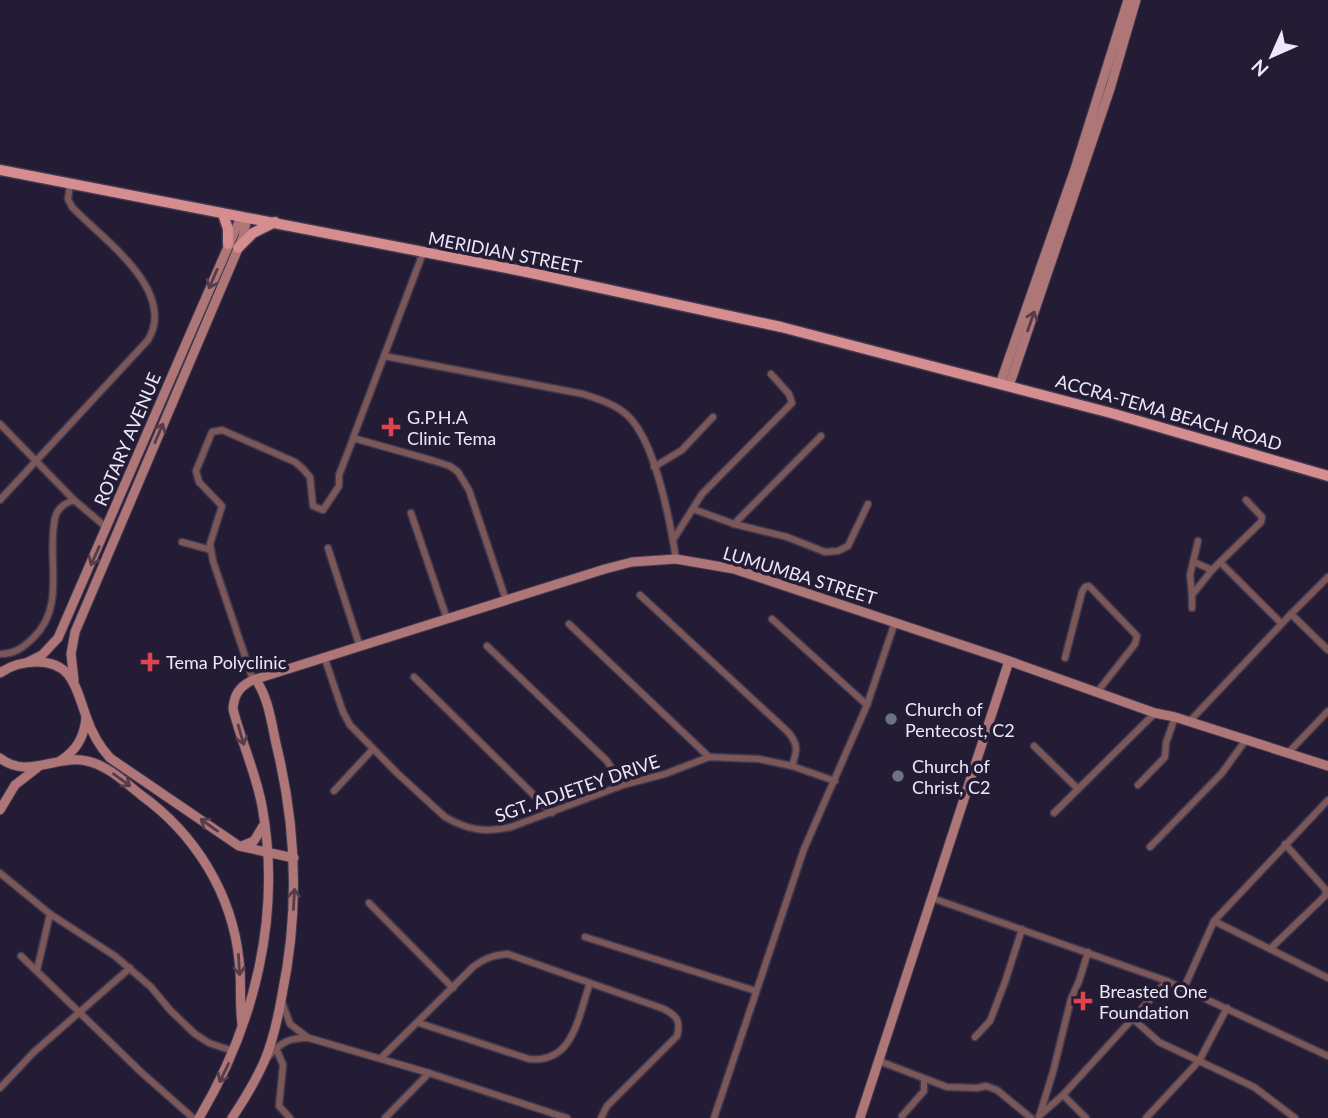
<svg xmlns="http://www.w3.org/2000/svg" width="1328" height="1118" font-family="Lato,sans-serif">
<rect width="100%" height="100%" fill="#241c34"/>
<g fill="none" stroke-linecap="round" stroke-linejoin="round">
<g stroke="#403950" stroke-width="9">
<g id="street">
<polyline points="423,253 353,438 431,460 450,466 458,472 469,490 506,600"/>
<path d="M384,356L583,394C598,399 615,404 627,415C655,440 670,521 676,559"/>
<polyline points="0,424 74,500"/>
<polyline points="654,467 682,450 713,417"/>
<path d="M0,500L148,340C178,290 101,238 72,207L68,199L70,185"/>
<polyline points="693,509 734,524 787,537 825,552 838,551 848,546 868,504"/>
<polyline points="411,513 447,619"/>
<polyline points="734,524 821,436"/>
<polyline points="673,540 702,494 792,403 789,394 771,374"/>
<polyline points="182,542 211,550"/>
<polyline points="328,548 360,647"/>
<polyline points="1194,562 1212,570"/>
<polyline points="1221,563 1281,623"/>
<polyline points="1328,577 1291,614 1328,650"/>
<path d="M640,595L788,732C799,745 797,751 792,766"/>
<polyline points="1192,595 1190,575 1198,541"/>
<polyline points="1192,608 1192,595 1212,570 1261,522 1262,517 1246,500"/>
<polyline points="772,619 867,705"/>
<polyline points="569,624 709,757"/>
<polyline points="487,646 607,761 623,785"/>
<path d="M0,654C14,654 23,648 33,638C67,606 46,558 55,518C57,509 65,503 74,500L107,528"/>
<polyline points="1065,658 1082,592 1085,587 1089,586 1137,636 1135,644 1098,691"/>
<path d="M325,659L343,712L350,725L397,773L445,817C468,830 485,833 511,827L623,785L665,774L709,757L759,759L792,766L835,781"/>
<polyline points="414,677 552,813"/>
<polyline points="253,680 213,561 210,544 222,506 199,482 196,471 212,432 222,430 295,462 303,469 310,477 313,506 323,510 339,486 339,475 353,439"/>
<polyline points="1189,722 1291,614"/>
<polyline points="1034,746 1078,789"/>
<polyline points="1288,753 1328,711"/>
<polyline points="1138,785 1165,757 1166,743 1175,717"/>
<polyline points="334,791 373,749"/>
<polyline points="1054,813 1155,713"/>
<polyline points="1150,847 1222,773 1245,741"/>
<polyline points="0,873 50,914 115,956 151,987 170,1010 195,1034 209,1043 233,1051"/>
<polyline points="932,898 1167,981 1328,1056"/>
<polyline points="369,903 453,988"/>
<polyline points="1214,921 1270,949 1325,896 1326,890 1285,844"/>
<polyline points="585,937 756,991"/>
<polyline points="1270,949 1328,978"/>
<polyline points="21,956 141,1072 193,1118"/>
<polyline points="37,970 50,914"/>
<polyline points="1184,988 1214,921 1328,800"/>
<polyline points="282,1002 290,1024 307,1037"/>
<polyline points="1132,1018 1159,1042 1254,1087 1295,1118"/>
<path d="M419,1023L529,1059C574,1064 578,1016 590,983"/>
<polyline points="975,1037 990,1021 1005,982 1022,929"/>
<polyline points="276,1048 283,1065 279,1106 290,1118"/>
<path d="M267,1058C280,1043 289,1037 309,1038L429,1073L567,1118"/>
<path d="M381,1058L473,967C485,958 494,955 508,954L664,1009C677,1016 681,1021 677,1036L607,1106L601,1118"/>
<polyline points="879,1061 947,1087 977,1088 986,1086 997,1090 1031,1118"/>
<polyline points="0,1088 34,1052 130,968"/>
<polyline points="1063,1095 1086,1118"/>
<polyline points="1040,1114 1053,1072 1071,999 1079,981 1088,952"/>
<polyline points="902,1116 924,1091 924,1079"/>
<polyline points="1039,1116 1063,1095 1167,981"/>
<polyline points="385,1118 429,1073"/>
<polyline points="714,1118 804,849 867,705 895,622"/>
<polyline points="1146,1118 1199,1061 1227,1008"/>
</g>
</g>
<g stroke="#403950" stroke-width="11">
<g id="secondary">
<polyline points="1000,384 1075,169 1128,0"/>
<polyline points="1009,386 1110,89 1136,0"/>
<polyline points="28,662 42,655 58,638 241,217"/>
<path d="M0,673C10,666 23,662 36,662C72,661 76,688 86,716C91,731 99,746 110,758L239,846L294,858"/>
<polyline points="74,680 71,654 75,632 243,237 247,218"/>
<path d="M0,758C28,780 56,754 87,761C107,765 126,783 141,795C195,834 232,893 239,960C242,981 239,1002 242,1024"/>
<path d="M60,761C77,750 84,737 86,718"/>
<polyline points="0,810 15,785 37,768"/>
<polyline points="242,846 254,841 263,826"/>
<path d="M199,1118C255,1024 282,915 262,806C256,773 241,741 233,709C234,694 240,686 253,680L605,569L632,562L676,559L734,569L998,657L1155,713L1175,717L1328,766"/>
<path d="M232,1118C244,1100 255,1082 264,1062C273,1041 278,1018 282,995C299,913 297,833 278,752C272,729 270,700 256,680"/>
<polyline points="860,1118 1009,661"/>
</g>
</g>
<g stroke="#403950" stroke-width="13">
<g id="primary">
<polyline points="0,170 522,271 781,327 1111,413 1328,476"/>
<polyline points="223,214 228,229 228,244"/>
<polyline points="238,248 253,233 275,222"/>
</g>
</g>
<use href="#street" stroke="#7b5758" stroke-width="6"/>
<use href="#secondary" stroke="#ae7677" stroke-width="9"/>
<use href="#primary" stroke="#d68d8f" stroke-width="10"/>
</g>
<defs><path id="oneway-shaft" d="M-6 0H5M1.5-3L5.5 0L1.5 3" fill="none" stroke-width="1.6" stroke-linecap="round" stroke-linejoin="round" transform="scale(1.75)"/></defs>
<g stroke="#543c4b">
<use href="#oneway-shaft" transform="translate(213 279) rotate(113)"/>
<use href="#oneway-shaft" transform="translate(1031 321) rotate(-71)"/>
<use href="#oneway-shaft" transform="translate(159 433) rotate(-67)"/>
<use href="#oneway-shaft" transform="translate(95 556) rotate(114)"/>
<use href="#oneway-shaft" transform="translate(241 735) rotate(74)"/>
<use href="#oneway-shaft" transform="translate(122 780) rotate(36)"/>
<use href="#oneway-shaft" transform="translate(209 825) rotate(-145)"/>
<use href="#oneway-shaft" transform="translate(294 899) rotate(-87)"/>
<use href="#oneway-shaft" transform="translate(239 965) rotate(87)"/>
<use href="#oneway-shaft" transform="translate(224 1073) rotate(116)"/>
</g>
<g fill="#e0444e" stroke="#241c34" stroke-width="2.5">
<path d="M387.5 416.5h7v7h7v7h-7v7h-7v-7h-7v-7h7z"/>
<path d="M146.5 651.5h7v7h7v7h-7v7h-7v-7h-7v-7h7z"/>
<path d="M1079.5 990.5h7v7h7v7h-7v7h-7v-7h-7v-7h7z"/>
</g>
<g fill="#6b7280" stroke="#241c34" stroke-width="2.5">
<circle cx="891" cy="719" r="7"/>
<circle cx="898" cy="776" r="7"/>
</g>
<g text-anchor="middle" dominant-baseline="central" stroke-width="7" stroke-linejoin="round" paint-order="stroke">
<g font-size="18" fill="#ede8f9" stroke="#241c34">
<text transform="translate(505 252) rotate(11)">MERIDIAN STREET</text>
<text transform="translate(1169 412) rotate(16)">ACCRA-TEMA BEACH ROAD</text>
<text transform="translate(127 439) rotate(-67)">ROTARY AVENUE</text>
<text transform="translate(800 575) rotate(17)">LUMUMBA STREET</text>
<text transform="translate(577 788) rotate(-19)">SGT. ADJETEY DRIVE</text>
</g>
<g font-size="18" fill="#ede8f9" stroke="#241c34" text-anchor="start">
<text x="407" y="417">G.P.H.A<tspan x="407" dy="21">Clinic Tema</tspan></text>
<text x="166" y="662">Tema Polyclinic</text>
<text x="905" y="709">Church of<tspan x="905" dy="21">Pentecost, C2</tspan></text>
<text x="912" y="766">Church of<tspan x="912" dy="21">Christ, C2</tspan></text>
<text x="1099" y="991">Breasted One<tspan x="1099" dy="21">Foundation</tspan></text>
</g>
</g>
<g transform="translate(1272 56) rotate(225)" stroke="#241c34" stroke-width="5" paint-order="stroke">
<path d="M0-5L12 26L0 18L-12 26Z" fill="#ede8f9"/>
<text y="-10" font-size="19" font-weight="bold" text-anchor="middle" fill="#ede8f9">N</text>
</g>
</svg>
